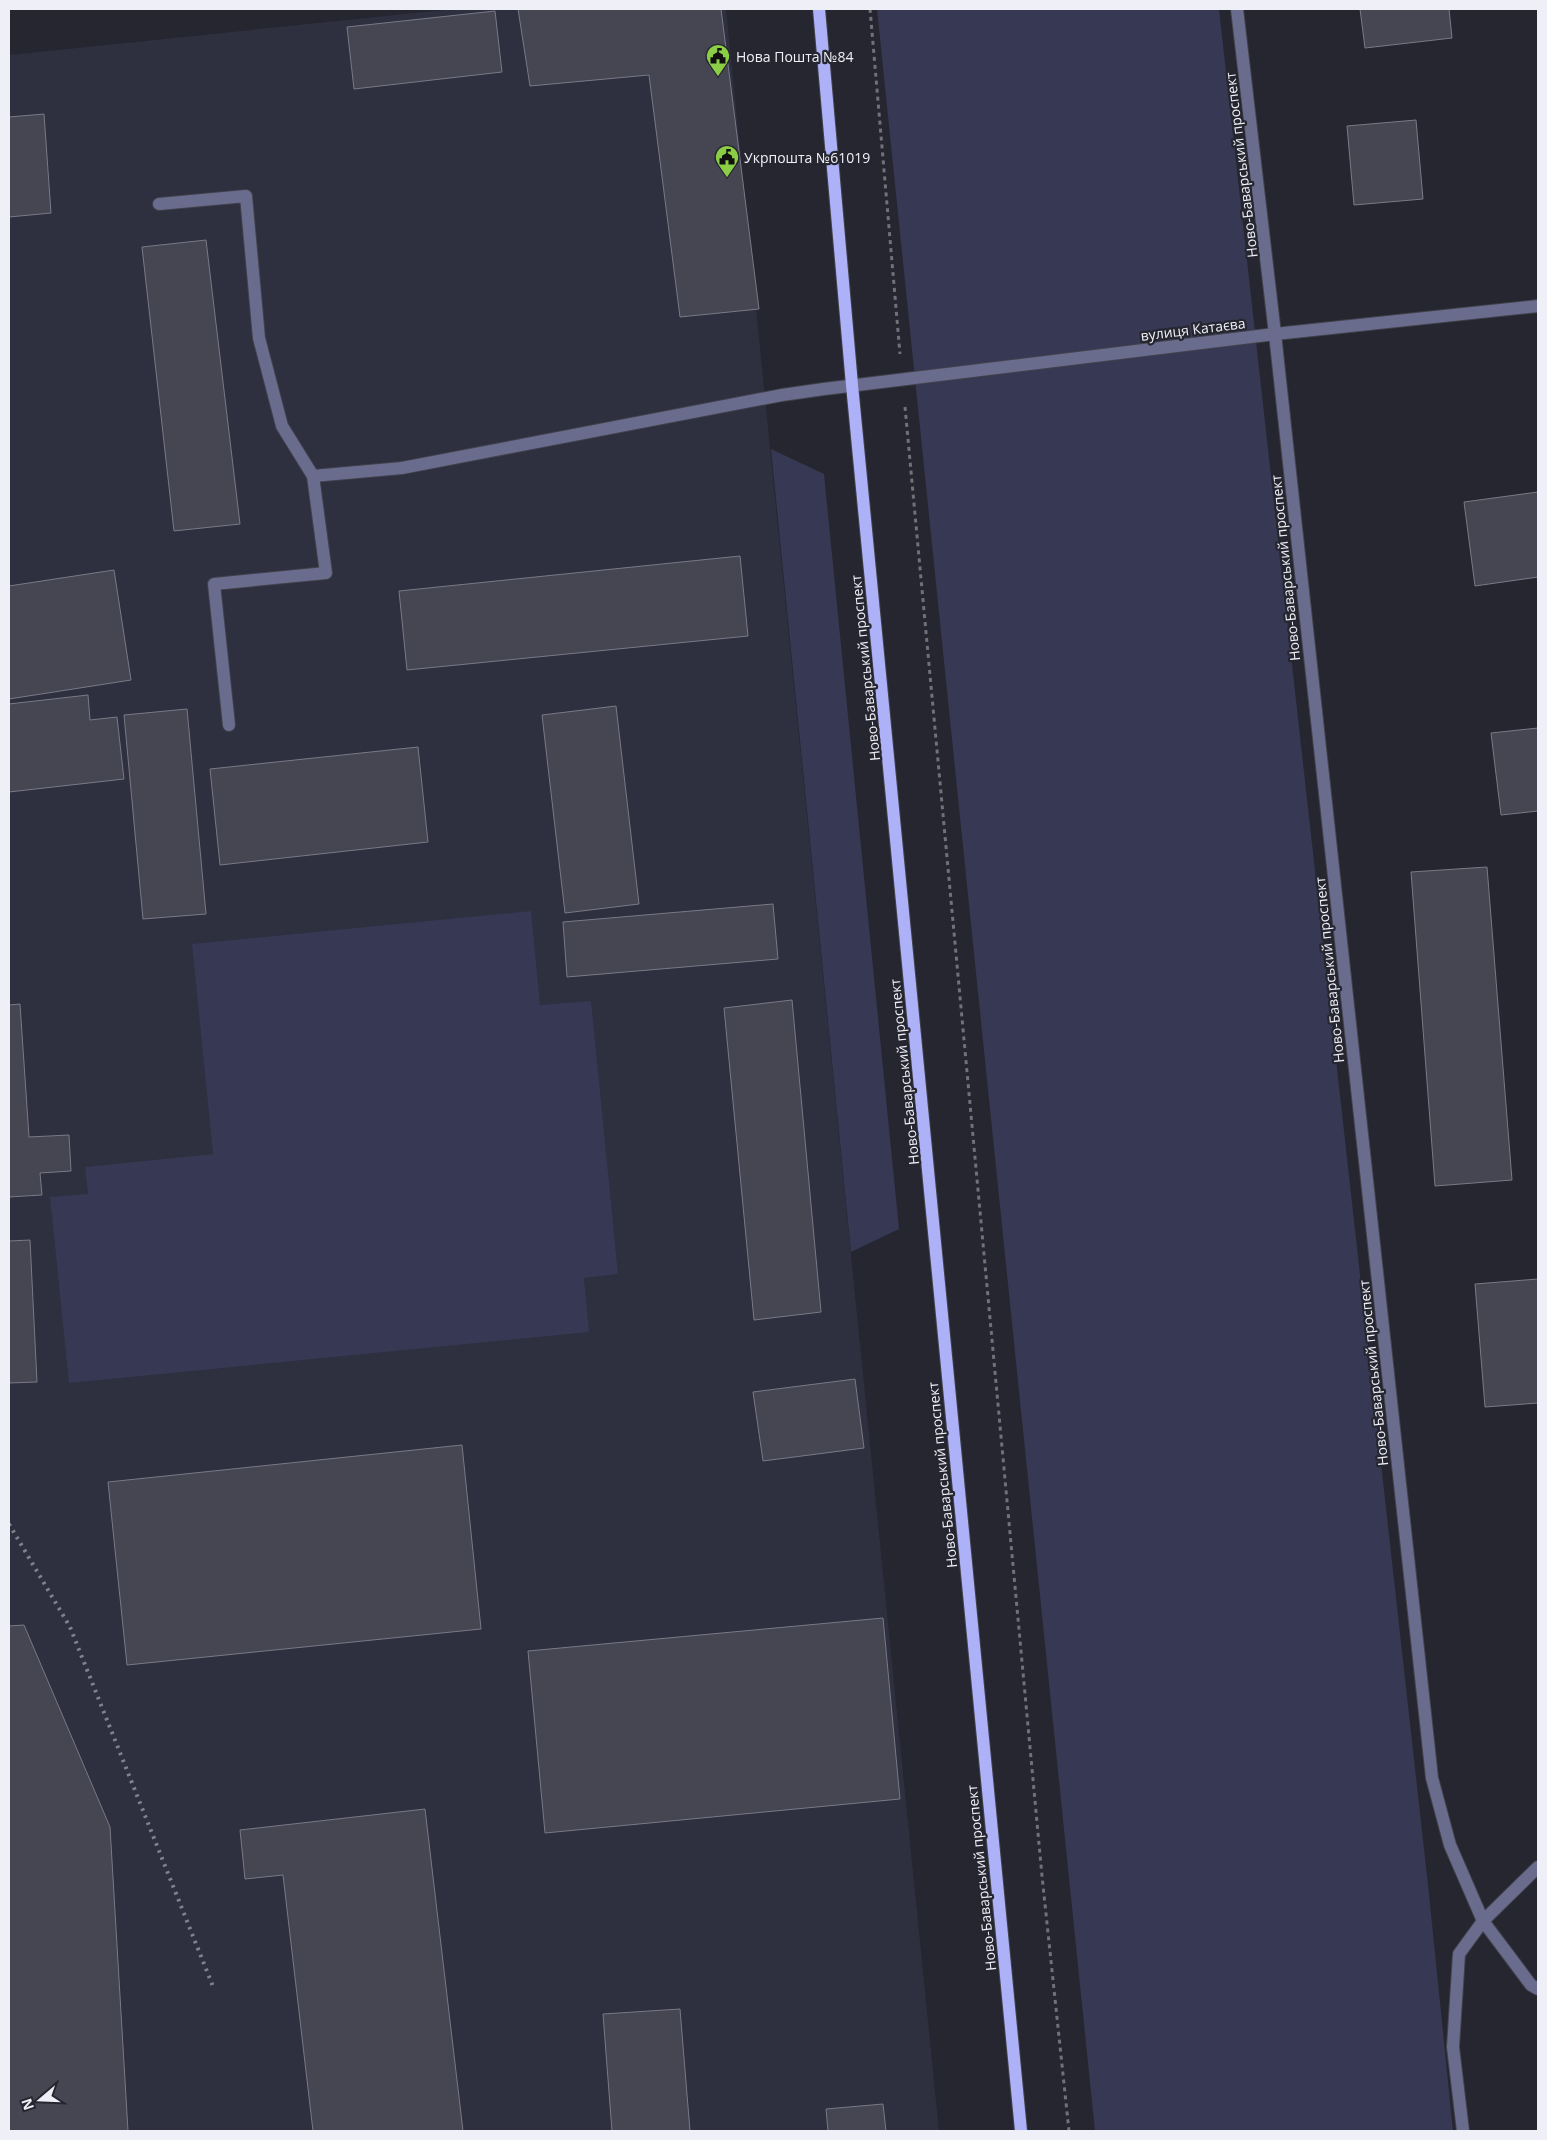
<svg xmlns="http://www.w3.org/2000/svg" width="1547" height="2140" font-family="'Open Sans',sans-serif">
<rect width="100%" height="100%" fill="#252630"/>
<polygon fill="#2e2f3f" points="453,9 726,9 939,2131 9,2131 9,55"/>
<g fill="#373853">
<polygon points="877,9 1219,9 1429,1894 1453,2131 1095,2131"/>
<polygon points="771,449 824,474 899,1229 851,1252"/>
<polygon points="531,911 540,1005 591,1001 618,1274 584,1278 589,1332 69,1383 50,1197 88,1194 85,1167 213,1154 192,944"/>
</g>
<g fill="#464652" stroke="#797a87">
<polygon points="518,9 721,9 759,309 680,317 649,75 530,86"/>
<polygon points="1360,9 1449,9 1452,38 1365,48"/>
<polygon points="495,11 502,72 354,89 347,27"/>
<polygon points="44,114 51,213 9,217 9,117"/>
<polygon points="1416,120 1423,199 1354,205 1347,126"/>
<polygon points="206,240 240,524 174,531 142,247"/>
<polygon points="1538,492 1538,577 1475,586 1464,502"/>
<polygon points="740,556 748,636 407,670 399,591"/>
<polygon points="114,570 131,680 9,699 9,586"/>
<polygon points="88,695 90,720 117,717 124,779 9,792 9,704"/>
<polygon points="616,706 639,904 565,913 542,715"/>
<polygon points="187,709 206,914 143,919 124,715"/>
<polygon points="1538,728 1538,811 1501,815 1491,733"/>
<polygon points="418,747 428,842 220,865 210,769"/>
<polygon points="1487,867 1512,1180 1435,1186 1411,872"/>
<polygon points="773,904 778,959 567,977 563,922"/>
<polygon points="792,1000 821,1312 754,1320 724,1008"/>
<polygon points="20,1004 29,1137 69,1135 71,1171 40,1173 42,1195 9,1197 9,1005"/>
<polygon points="30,1240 37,1382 9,1383 9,1241"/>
<polygon points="1538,1279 1538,1403 1485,1407 1475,1284"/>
<polygon points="855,1379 864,1448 763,1461 753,1392"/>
<polygon points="462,1445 481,1629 127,1665 108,1482"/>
<polygon points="883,1618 900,1799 545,1833 528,1651"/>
<polygon points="24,1625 110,1827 128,2131 9,2131 9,1626"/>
<polygon points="425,1809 463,2131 313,2131 283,1875 245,1879 240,1830"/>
<polygon points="680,2009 690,2131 612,2131 603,2014"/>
<polygon points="883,2104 886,2131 828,2131 826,2109"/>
</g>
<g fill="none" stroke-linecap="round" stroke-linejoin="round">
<g stroke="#41424c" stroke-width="14">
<g id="minor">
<polyline points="1237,9 1275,334 1432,1778 1450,1845 1483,1921 1459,1954 1453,2047 1463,2131"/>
<polyline points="159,204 246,196 259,338 282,426 313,476 402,468 782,395 824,389 1275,334 1538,306"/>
<polyline points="229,725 214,584 326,573 313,476"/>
<polyline points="1538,1867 1483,1921 1531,1985 1538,1989"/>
</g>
</g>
<g stroke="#41424c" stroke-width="14">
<polyline id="major" points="819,9 852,385 1021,2131"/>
</g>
<g stroke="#70717a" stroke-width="3" stroke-dasharray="4 4" stroke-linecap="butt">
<polyline points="870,9 900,354"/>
<polyline points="905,407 1042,1876 1069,2131"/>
</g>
<use href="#minor" stroke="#6a6c8e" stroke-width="12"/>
<use href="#major" stroke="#adb1f7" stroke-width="12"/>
<polyline stroke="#81828b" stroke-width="4" stroke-dasharray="2.5 5" stroke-linecap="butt" points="9,1524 70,1627 214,1989"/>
</g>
<defs>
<g id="civic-pin" transform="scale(1.25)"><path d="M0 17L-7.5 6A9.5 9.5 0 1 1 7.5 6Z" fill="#8bce46" stroke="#252630"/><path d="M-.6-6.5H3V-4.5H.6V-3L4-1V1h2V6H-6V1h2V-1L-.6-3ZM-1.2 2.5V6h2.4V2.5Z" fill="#111"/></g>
</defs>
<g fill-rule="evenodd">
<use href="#civic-pin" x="718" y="56"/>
<use href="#civic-pin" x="727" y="157"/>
</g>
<g text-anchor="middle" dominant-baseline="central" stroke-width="4.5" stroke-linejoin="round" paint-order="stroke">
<g font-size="14" fill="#eff0f7" stroke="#252630" text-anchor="start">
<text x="736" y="56">Нова Пошта №84</text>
<text x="744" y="157">Укрпошта №61019</text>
</g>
<g font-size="14" fill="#eff0f7" stroke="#252630">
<text transform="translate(1241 165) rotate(-97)">Ново-Баварський проспект</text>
<text transform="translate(1193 329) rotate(-7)">вулиця Катаєва</text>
<text transform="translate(1285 568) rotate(-96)">Ново-Баварський проспект</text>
<text transform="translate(865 668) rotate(-96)">Ново-Баварський проспект</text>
<text transform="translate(1329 970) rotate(-96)">Ново-Баварський проспект</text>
<text transform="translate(904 1072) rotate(-96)">Ново-Баварський проспект</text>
<text transform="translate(1373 1373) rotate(-96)">Ново-Баварський проспект</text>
<text transform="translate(942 1475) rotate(-96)">Ново-Баварський проспект</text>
<text transform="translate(981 1878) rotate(-96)">Ново-Баварський проспект</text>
</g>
</g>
<rect width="1547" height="2140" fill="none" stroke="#eff0f7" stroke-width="20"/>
<g transform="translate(40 2100) rotate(251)" stroke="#252630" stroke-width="4" paint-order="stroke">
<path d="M0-4L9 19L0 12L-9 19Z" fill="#eff0f7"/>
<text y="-8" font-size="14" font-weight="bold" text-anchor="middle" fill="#eff0f7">N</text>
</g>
</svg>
